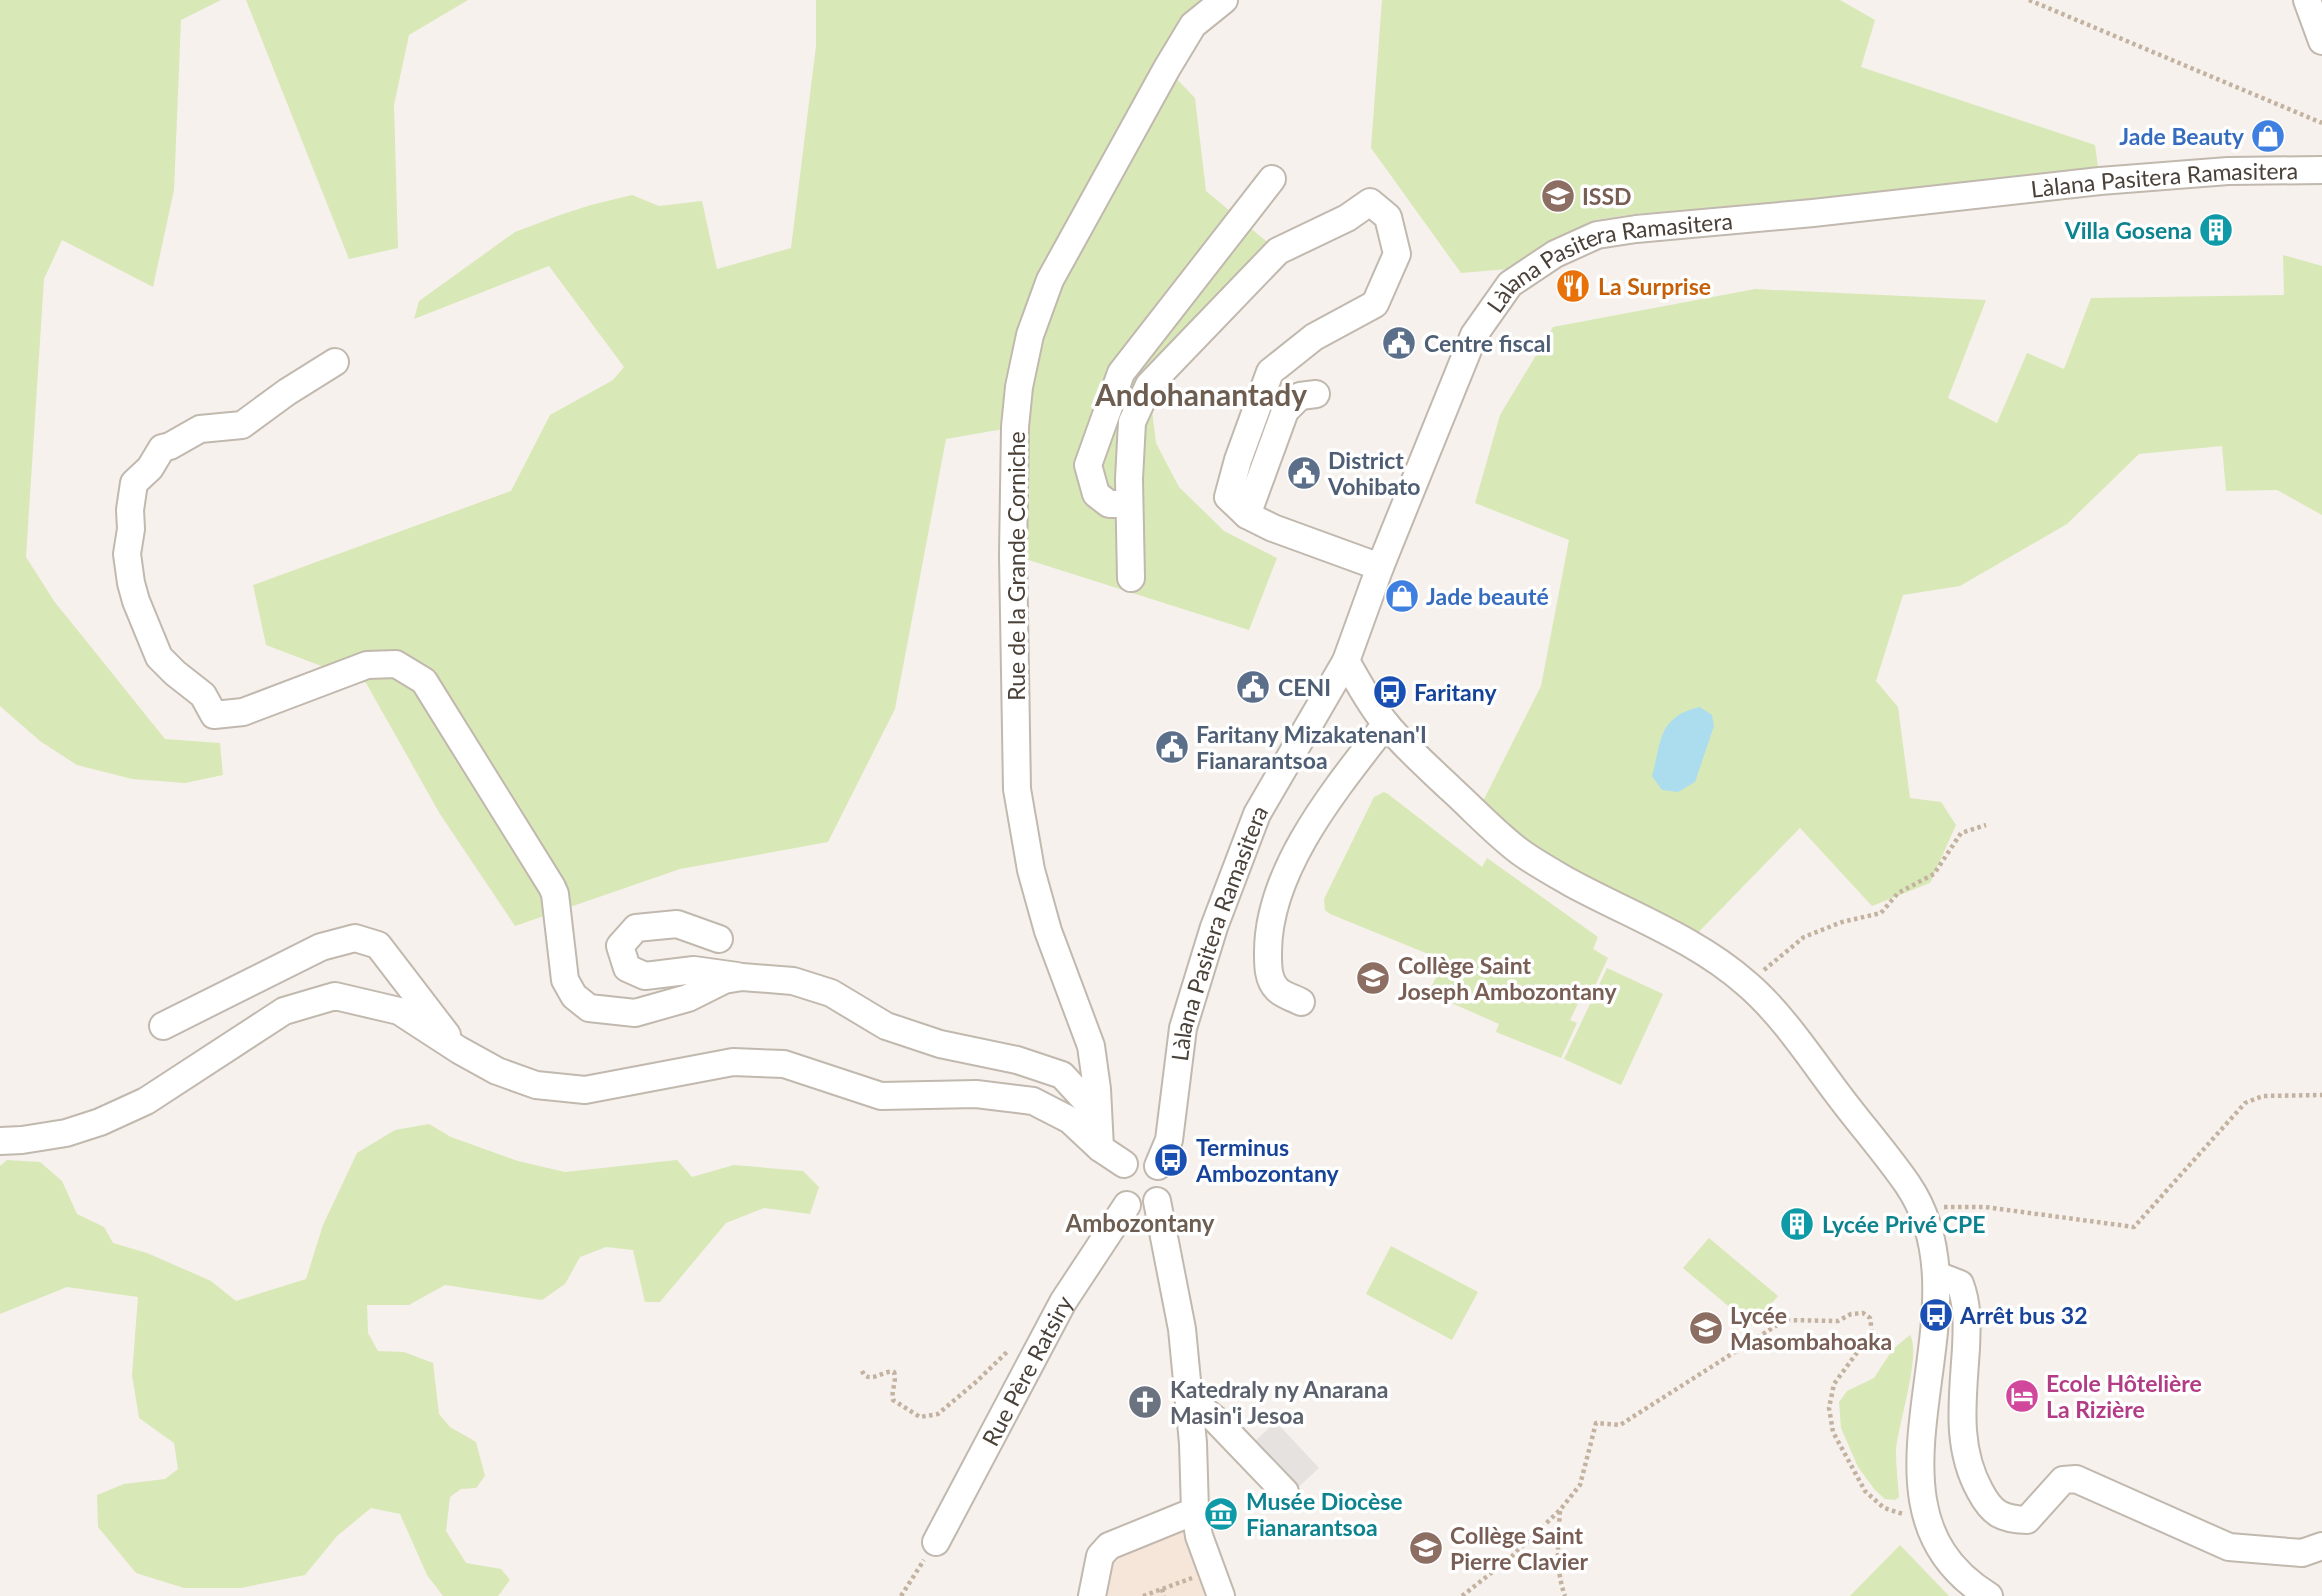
<svg xmlns="http://www.w3.org/2000/svg" width="2322" height="1596" font-family="Lato,sans-serif">
<rect width="100%" height="100%" fill="#f6f1ec"/>
<polygon fill="#f6e6d9" points="1190,1529 1217,1596 1096,1596 1114,1556"/>
<g fill="#d9e8b7">
<polygon points="0,0 221,0 181,20 174,190 153,287 62,240 44,279 26,557 54,601 165,739 220,743 223,775 185,783 132,779 77,765 40,741 0,706"/>
<polygon points="246,0 468,0 409,35 394,105 398,248 349,259"/>
<polygon points="816,0 1224,0 1167,69 1195,98 1206,191 1278,251 1149,385 1156,443 1179,487 1224,531 1277,558 1249,630 1013,555 1015,427 946,439 895,709 828,842 680,869 515,926 440,814 366,683 266,645 253,585 511,491 550,415 613,380 624,367 549,266 414,319 419,301 515,232 560,215 591,205 632,195 659,206 702,201 717,269 791,248 816,46"/>
<polygon points="1382,0 1840,0 1875,20 1861,67 2095,145 2098,167 1811,199 1635,214 1595,220 1553,240 1508,269 1461,273 1371,148"/>
<polygon points="2283,255 2322,266 2322,515 2277,490 2226,491 2222,446 2139,454 2067,524 1960,586 1903,595 1876,681 1898,707 1910,798 1941,802 1956,825 1930,883 1872,906 1800,828 1688,943 1477,813 1541,686 1569,540 1475,503 1500,415 1553,327 1755,289 1986,300 1948,398 1997,423 2027,353 2064,369 2091,298 2284,295"/>
<polygon points="1384,792 1388,794 1482,867 1487,858 1598,937 1593,949 1608,958 1593,990 1586,987 1570,1020 1577,1023 1561,1058 1496,1032 1499,1024 1429,993 1443,960 1330,914 1325,910 1324,899 1374,797"/>
<polygon points="1607,968 1663,994 1621,1085 1564,1059"/>
<polygon points="429,1124 451,1137 518,1161 565,1172 677,1160 692,1177 734,1165 803,1171 819,1187 810,1214 764,1208 726,1223 660,1302 645,1302 633,1250 606,1247 580,1257 565,1284 542,1300 445,1285 409,1305 367,1305 368,1333 378,1351 404,1352 433,1363 439,1414 450,1427 476,1442 485,1476 476,1488 461,1489 450,1497 446,1531 466,1563 501,1569 510,1580 498,1596 443,1596 427,1575 400,1514 371,1508 337,1536 305,1575 241,1588 184,1588 136,1573 98,1527 97,1495 124,1484 165,1479 178,1469 174,1443 139,1418 132,1375 138,1297 67,1287 0,1314 0,1166 7,1160 40,1162 62,1181 77,1214 104,1227 113,1243 147,1253 211,1281 236,1301 306,1279 323,1225 357,1153 395,1130"/>
<polygon points="1709,1238 1778,1296 1752,1326 1683,1268"/>
<polygon points="1391,1246 1478,1292 1452,1340 1366,1294"/>
<path d="M1910,1335C1922,1355 1897,1427 1896,1453C1896,1467 1898,1482 1899,1497L1895,1500L1885,1499L1875,1490L1858,1467L1841,1428L1839,1402L1847,1391L1874,1378L1893,1349Z"/>
<polygon points="1900,1545 1949,1596 1850,1596"/>
</g>
<polygon fill="#e5e2e0" points="1276,1422 1319,1468 1291,1494 1247,1448"/>
<path fill="#abddef" d="M1700,707L1712,715L1714,726L1695,782L1678,792L1662,790L1652,776C1662,741 1657,717 1700,707Z"/>
<g fill="none" stroke-linecap="round" stroke-linejoin="round">
<g stroke="#c1b8ae" stroke-width="30">
<g id="minor">
<polyline points="2307,0 2322,41"/>
<polyline points="335,362 287,392 242,425 200,429 170,446 162,448 150,468 134,483 130,510 131,529 127,554 131,583 136,601 159,657 175,673 203,695 214,715 243,712 367,665 396,664 424,681 552,887 555,894 565,980 574,996 589,1008 635,1013 688,998 724,980 742,977 793,981 831,993 886,1026 940,1044 1017,1060 1062,1075 1098,1114"/>
<polyline points="1129,504 1109,504 1096,494 1088,465 1121,373 1272,179"/>
<polyline points="1247,515 1285,411 1300,396 1316,394"/>
<polyline points="1131,578 1129,479 1132,422 1149,385 1278,251 1347,218 1370,202 1388,217 1397,254 1375,304 1314,337 1270,372 1238,460 1228,497 1247,515 1273,528 1380,567"/>
<path d="M1346,661C1358,682 1370,705 1386,724C1405,747 1429,768 1451,789C1473,809 1495,833 1519,851C1535,863 1554,873 1571,883C1630,915 1696,939 1747,984C1781,1013 1810,1057 1837,1093C1860,1124 1886,1153 1908,1185C1995,1313 1839,1505 1989,1596"/>
<polyline points="719,939 677,924 636,928 620,946 627,968 645,976 694,970 737,976"/>
<path d="M1301,1002C1294,998 1282,995 1277,989C1268,980 1268,966 1268,954C1267,870 1337,787 1386,724"/>
<polyline points="163,1026 321,947 355,938 378,945 447,1035"/>
<polyline points="0,1141 22,1140 66,1133 100,1122 146,1101 284,1011 335,996 399,1011 459,1050 497,1071 536,1085 585,1090 733,1062 784,1064 881,1096 976,1094 1033,1101 1070,1120 1100,1148"/>
<polyline points="1124,1164 1100,1148 1097,1089 1091,1046 1048,931 1031,870 1017,789 1013,555 1015,427 1019,387 1030,335 1050,280 1167,68 1193,25 1224,0"/>
<path id="s1" d="M1158,1166L1169,1140L1183,1028L1214,927L1257,814L1346,661L1380,567L1474,335L1510,284L1555,254L1597,235L1636,229L1813,213L2100,181L2228,171L2322,170"/>
<polyline points="1157,1201 1182,1329 1193,1443 1195,1511 1199,1536 1221,1596"/>
<path d="M1937,1275L1960,1284C1968,1305 1967,1326 1966,1348C1963,1398 1955,1446 1980,1491C1992,1514 2002,1519 2027,1520L2063,1480L2076,1479L2229,1547L2302,1553L2322,1546"/>
<polyline points="1188,1398 1215,1419 1285,1492"/>
<path id="s2" d="M936,1542L1063,1302L1127,1205"/>
<polyline points="1092,1596 1100,1556 1109,1546 1195,1511"/>
</g>
</g>
<g stroke="#c3b2a0" stroke-width="4.5" stroke-dasharray="3.5 3.5" stroke-linecap="butt">
<polyline points="2029,0 2322,123"/>
<polyline points="1764,970 1804,937 1842,922 1881,913 1898,893 1934,874 1961,833 1986,825"/>
<polyline points="1944,1207 1985,1207 2134,1227 2245,1103 2263,1096 2322,1095"/>
<path d="M862,1371L864,1375C875,1382 882,1370 894,1372C897,1382 891,1390 893,1400L920,1417L938,1414L976,1382L1009,1350"/>
<path d="M1560,1511C1558,1541 1555,1568 1565,1596"/>
<polyline points="1162,1589 1164,1596"/>
<polyline points="901,1596 924,1560"/>
<polyline points="1143,1596 1192,1578"/>
<polyline points="1462,1596 1509,1559 1560,1510 1580,1485 1596,1423 1620,1425 1785,1320 1838,1321 1851,1314 1863,1313 1870,1318 1872,1332 1834,1384 1829,1408 1833,1432 1865,1491 1884,1508 1903,1514"/>
</g>
<use href="#minor" stroke="#fff" stroke-width="26"/>
</g>
<defs>
<g id="shop-disc" transform="scale(1.75)"><circle r="9.5" fill="#3f7fe0" stroke="#fff"/><path d="M-5-2.5h2.3a2.7 3.5 0 0 1 5.4 0H5L5.5 6h-11ZM-1.5-2.5h3a1.5 2.3 0 0 0-3 0Z" fill="#fff"/></g>
<g id="university-disc" transform="scale(1.75)"><circle r="9.5" fill="#8d6e63" stroke="#fff"/><path d="M0-5L7-2L0 1L-7-2ZM-4 1L0 2.5L4 1V4Q0 6-4 4Z" fill="#fff"/></g>
<g id="building-disc" transform="scale(1.75)"><circle r="9.5" fill="#0f9aa8" stroke="#fff"/><path d="M-4-6H4V6H1V3H-1V6H-4ZM-2.5-4.3h1.7v1.8h-1.7ZM.8-4.3h1.7v1.8H.8ZM-2.5-1h1.7V.8h-1.7ZM.8-1h1.7V.8H.8Z" fill="#fff"/></g>
<g id="restaurant-disc" transform="scale(1.75)"><circle r="9.5" fill="#e8710a" stroke="#fff"/><path d="M-5-6h1v4h1v-4h1v4h1v-4h1v5L-1.5 .5V6h-2V.5L-5-1ZM5-6V6H3V1.5H1.5Q1.5-4 5-6Z" fill="#fff"/></g>
<g id="civic-disc" transform="scale(1.75)"><circle r="9.5" fill="#5c6f8a" stroke="#fff"/><path d="M-.6-6.5H3V-4.5H.6V-3L4-1V1h2V6H-6V1h2V-1L-.6-3ZM-1.2 2.5V6h2.4V2.5Z" fill="#fff"/></g>
<g id="bus-disc" transform="scale(1.75)"><circle r="9.5" fill="#1a4fb4" stroke="#fff"/><path d="M-5-6H5V4H4V6H2V4H-2V6H-4V4H-5ZM-3.5-4V0h7V-4ZM-3.5 1.2v1.5H-2V1.2ZM2 1.2v1.5H3.5V1.2Z" fill="#fff"/></g>
<g id="school-disc" transform="scale(1.75)"><circle r="9.5" fill="#8d6e63" stroke="#fff"/><path d="M0-5L7-2L0 1L-7-2ZM-4 1L0 2.5L4 1V4Q0 6-4 4Z" fill="#fff"/></g>
<g id="hotel-disc" transform="scale(1.75)"><circle r="9.5" fill="#d1479c" stroke="#fff"/><path d="M-6-4.5h1.5V1H6V5H4.5V3h-9V5H-6ZM-4 0a1.8 1.8 0 1 1 3.6 0ZM.5 0V-2.5h3Q6-2.5 6 0Z" fill="#fff"/></g>
<g id="church-disc" transform="scale(1.75)"><circle r="9.5" fill="#6b7280" stroke="#fff"/><path d="M-1.2-6h2.4v3.5h3.3v2.4h-3.3V6h-2.4V-.1h-3.3v-2.4h3.3Z" fill="#fff"/></g>
<g id="museum-disc" transform="scale(1.75)"><circle r="9.5" fill="#0f9aa8" stroke="#fff"/><path d="M0-6L6-3V-2H-6V-3ZM-5-1h2V3h-2ZM-1-1h2V3h-2ZM3-1h2V3H3ZM-6 4H6V6H-6Z" fill="#fff"/></g>
</defs>
<g fill-rule="evenodd">
<use href="#shop-disc" x="2268" y="136"/>
<use href="#university-disc" x="1558" y="196"/>
<use href="#building-disc" x="2216" y="230"/>
<use href="#restaurant-disc" x="1573" y="286"/>
<use href="#civic-disc" x="1399" y="343"/>
<use href="#civic-disc" x="1304" y="473"/>
<use href="#shop-disc" x="1402" y="596"/>
<use href="#civic-disc" x="1253" y="687"/>
<use href="#bus-disc" x="1390" y="692"/>
<use href="#civic-disc" x="1172" y="747"/>
<use href="#school-disc" x="1373" y="978"/>
<use href="#bus-disc" x="1171" y="1160"/>
<use href="#building-disc" x="1797" y="1224"/>
<use href="#bus-disc" x="1936" y="1315"/>
<use href="#school-disc" x="1706" y="1328"/>
<use href="#hotel-disc" x="2022" y="1396"/>
<use href="#church-disc" x="1145" y="1402"/>
<use href="#museum-disc" x="1221" y="1514"/>
<use href="#school-disc" x="1426" y="1548"/>
</g>
<g text-anchor="middle" dominant-baseline="central" stroke-width="7" stroke-linejoin="round" paint-order="stroke">
<g font-size="23" font-weight="bold" fill="#366cbe" stroke="#fff" text-anchor="end">
<text x="2244" y="136">Jade Beauty</text>
<text x="1426" y="596" text-anchor="start">Jade beauté</text>
</g>
<g font-size="23" fill="#4a4139" stroke="#fff">
<text stroke="none"><textPath href="#s1" startOffset="1628">Làlana Pasitera Ramasitera</textPath></text>
<text stroke="none"><textPath href="#s1" startOffset="1060">Làlana Pasitera Ramasitera</textPath></text>
<text transform="translate(1016 566) rotate(-90)">Rue de la Grande Corniche</text>
<text stroke="none"><textPath href="#s1" startOffset="242">Làlana Pasitera Ramasitera</textPath></text>
<text stroke="none"><textPath href="#s2" startOffset="194">Rue Père Ratsiry</textPath></text>
</g>
<g font-size="23" font-weight="bold" fill="#785e54" stroke="#fff" text-anchor="start">
<text x="1582" y="196">ISSD</text>
<text x="1398" y="965">Collège Saint<tspan x="1398" dy="26">Joseph Ambozontany</tspan></text>
<text x="1730" y="1315">Lycée<tspan x="1730" dy="26">Masombahoaka</tspan></text>
<text x="1450" y="1535">Collège Saint<tspan x="1450" dy="26">Pierre Clavier</tspan></text>
</g>
<g font-size="23" font-weight="bold" fill="#0d838f" stroke="#fff" text-anchor="start">
<text x="2192" y="230" text-anchor="end">Villa Gosena</text>
<text x="1822" y="1224">Lycée Privé CPE</text>
<text x="1246" y="1501">Musée Diocèse<tspan x="1246" dy="26">Fianarantsoa</tspan></text>
</g>
<g font-size="23" font-weight="bold" fill="#c56008" stroke="#fff" text-anchor="start">
<text x="1598" y="286">La Surprise</text>
</g>
<g font-size="23" font-weight="bold" fill="#4e5e75" stroke="#fff" text-anchor="start">
<text x="1424" y="343">Centre fiscal</text>
<text x="1328" y="460">District<tspan x="1328" dy="26">Vohibato</tspan></text>
<text x="1278" y="687">CENI</text>
<text x="1196" y="734">Faritany Mizakatenan'I<tspan x="1196" dy="26">Fianarantsoa</tspan></text>
</g>
<g font-size="23" font-weight="bold" fill="#164399" stroke="#fff" text-anchor="start">
<text x="1414" y="692">Faritany</text>
<text x="1196" y="1147">Terminus<tspan x="1196" dy="26">Ambozontany</tspan></text>
<text x="1960" y="1315">Arrêt bus 32</text>
</g>
<g font-size="23" font-weight="bold" fill="#b23c85" stroke="#fff" text-anchor="start">
<text x="2046" y="1383">Ecole Hôtelière<tspan x="2046" dy="26">La Rizière</tspan></text>
</g>
<g font-size="23" font-weight="bold" fill="#5b616d" stroke="#fff" text-anchor="start">
<text x="1170" y="1389">Katedraly ny Anarana<tspan x="1170" dy="26">Masin'i Jesoa</tspan></text>
</g>
<g font-size="24" font-weight="bold" fill="#6d5e51" stroke="#fff">
<text x="1140" y="1222">Ambozontany</text>
</g>
<g font-size="30" font-weight="bold" fill="#6d5e51" stroke="#fff">
<text x="1201" y="394">Andohanantady</text>
</g>
</g>
</svg>
